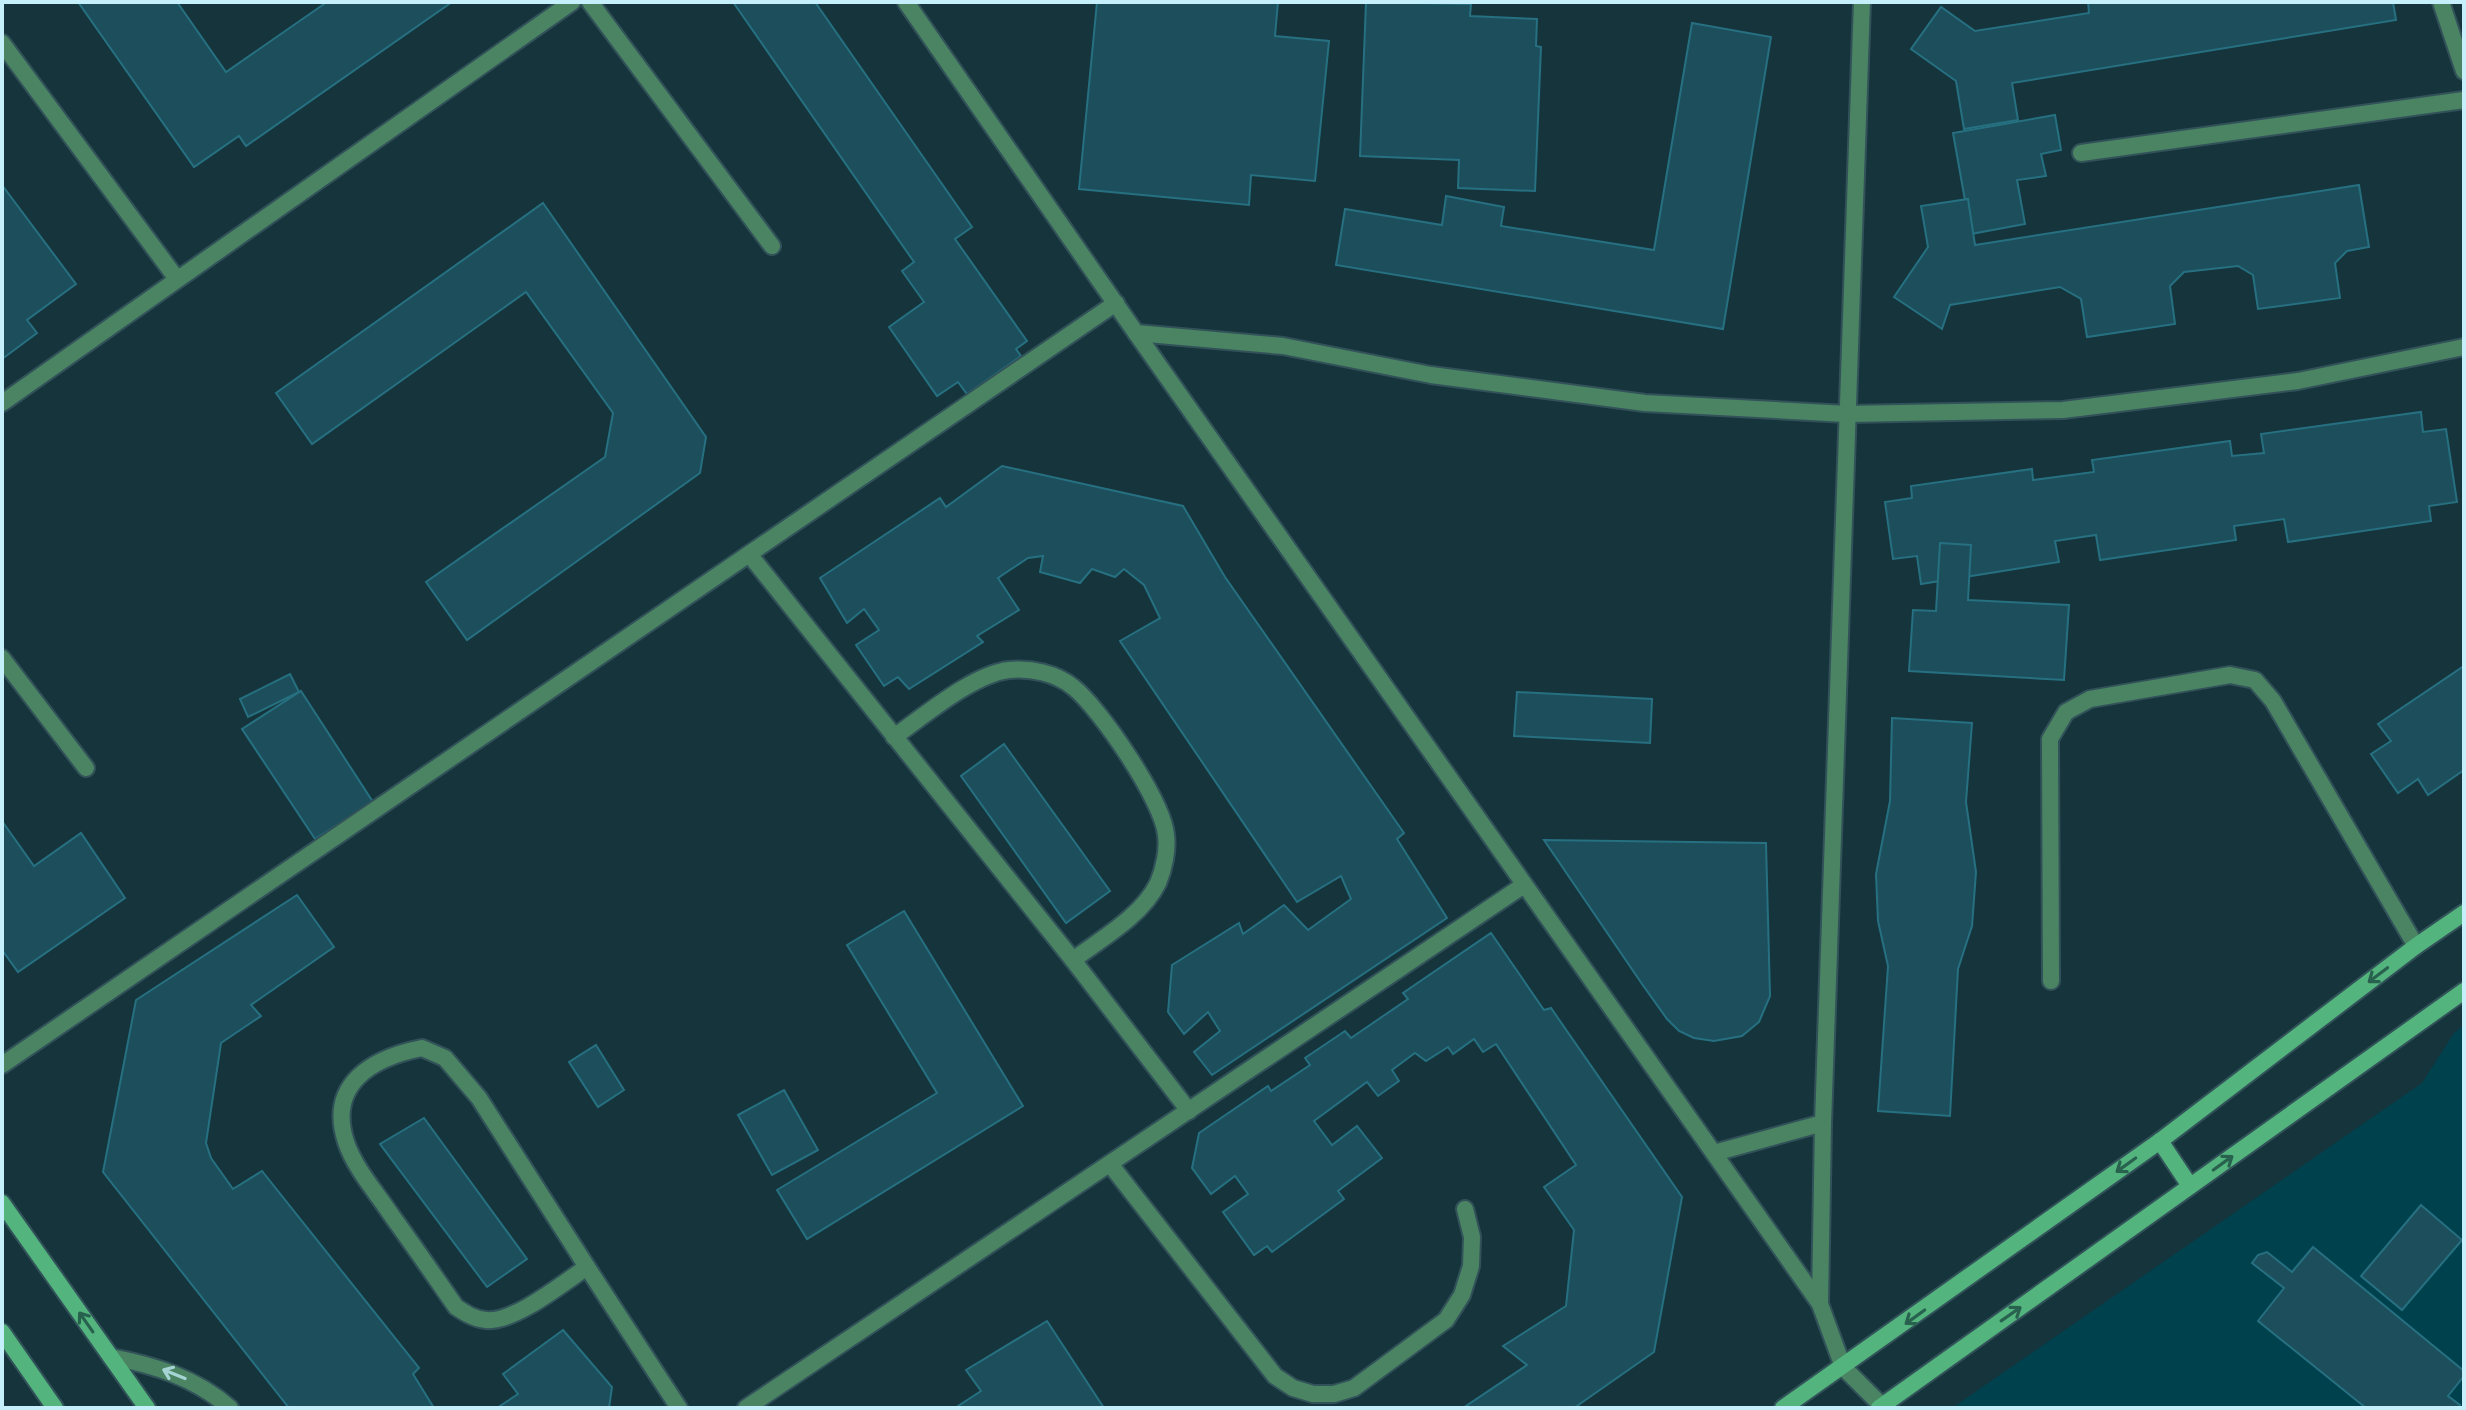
<svg xmlns="http://www.w3.org/2000/svg" width="2466" height="1410" font-family="Lato,sans-serif">
<rect width="100%" height="100%" fill="#16343b"/>
<polygon fill="#00414e" points="2464,1025 2464,1408 1952,1408 2422,1083 2454,1033"/>
<g fill="#1c4f5b" stroke="#267081" stroke-width="2">
<polygon points="78,2 177,2 226,72 327,2 452,2 246,146 239,136 194,167"/>
<polygon points="733,2 815,2 972,227 955,239 1027,341 1016,349 1021,356 967,394 958,382 937,396 889,327 924,302 902,271 914,262"/>
<polygon points="1097,2 1278,2 1275,36 1329,41 1315,181 1251,175 1249,205 1079,189"/>
<polygon points="1366,2 1471,4 1470,16 1537,19 1536,46 1541,47 1535,191 1458,188 1459,160 1360,156"/>
<polygon points="2088,2 2393,2 2396,20 2012,83 2018,120 1964,129 1956,81 1911,49 1941,7 1975,31 2089,13"/>
<polygon points="1692,23 1771,37 1723,329 1336,265 1345,209 1442,225 1446,196 1504,207 1501,226 1654,250"/>
<polygon points="2055,115 2061,150 2041,154 2046,176 2017,180 2025,224 1971,234 1953,133"/>
<polygon points="2,185 76,284 27,320 37,333 2,359"/>
<polygon points="2359,185 2369,247 2347,251 2335,263 2340,298 2258,309 2253,275 2238,266 2184,272 2170,286 2175,324 2087,337 2081,299 2060,287 1950,305 1942,329 1894,297 1928,247 1921,206 1968,199 1975,245"/>
<polygon points="543,203 706,437 700,473 467,640 426,582 605,457 613,413 526,292 312,444 276,393"/>
<polygon points="2421,412 2423,432 2446,429 2457,502 2429,506 2431,521 2288,542 2284,519 2234,526 2236,540 2100,560 2096,535 2055,541 2059,562 1921,584 1917,556 1893,559 1885,502 1912,498 1911,486 2032,469 2033,480 2094,472 2092,460 2230,441 2232,456 2264,453 2261,434"/>
<polygon points="1002,466 1183,506 1225,577 1404,833 1397,839 1447,918 1212,1075 1194,1052 1220,1031 1208,1012 1184,1034 1168,1012 1172,965 1239,923 1243,934 1284,905 1308,930 1351,899 1341,876 1297,902 1120,641 1160,618 1144,585 1124,569 1115,577 1092,569 1080,583 1040,572 1043,556 1028,558 998,578 1019,610 977,636 983,642 909,689 898,677 884,686 856,645 879,630 864,609 847,623 820,578 940,498 946,507"/>
<polygon points="1940,543 1971,545 1968,600 2069,605 2064,680 1909,671 1913,610 1936,611"/>
<polygon points="2464,666 2464,770 2428,795 2418,779 2398,793 2371,754 2391,741 2378,724"/>
<polygon points="290,674 299,692 248,717 240,699"/>
<polygon points="301,691 373,802 315,839 242,729"/>
<polygon points="1517,692 1652,699 1650,743 1514,736"/>
<polygon points="1892,718 1972,723 1966,802 1976,872 1972,926 1958,969 1950,1116 1878,1111 1888,966 1878,921 1876,874 1890,801"/>
<polygon points="1004,744 1110,891 1066,923 961,776"/>
<polygon points="2,821 34,866 81,833 125,898 18,972 2,950"/>
<polygon points="1544,840 1766,843 1770,996 1759,1022 1742,1036 1714,1041 1694,1038 1679,1031 1667,1019 1642,984"/>
<polygon points="297,895 334,947 251,1005 261,1016 221,1043 206,1143 211,1158 233,1189 262,1171 419,1368 413,1374 434,1408 289,1408 103,1172 136,1000"/>
<polygon points="904,911 1023,1106 807,1239 777,1190 937,1093 847,945"/>
<polygon points="1491,933 1544,1010 1551,1008 1682,1197 1654,1352 1574,1408 1463,1408 1527,1365 1503,1346 1566,1306 1574,1230 1544,1187 1576,1165 1496,1044 1483,1052 1474,1039 1453,1054 1448,1047 1426,1061 1415,1053 1392,1070 1399,1081 1378,1096 1367,1082 1314,1121 1332,1145 1357,1126 1382,1158 1338,1191 1344,1199 1272,1252 1267,1246 1254,1255 1223,1212 1248,1194 1235,1176 1211,1194 1192,1168 1199,1133 1268,1086 1271,1091 1310,1065 1305,1058 1345,1031 1351,1038 1408,999 1403,993"/>
<polygon points="596,1045 624,1090 598,1107 569,1062"/>
<polygon points="784,1090 818,1150 772,1175 738,1115"/>
<polygon points="424,1118 527,1259 487,1287 380,1144"/>
<polygon points="2421,1205 2462,1240 2402,1310 2361,1276"/>
<polygon points="2313,1247 2464,1371 2464,1376 2448,1396 2460,1405 2458,1408 2366,1408 2258,1321 2284,1288 2252,1263 2258,1255 2267,1252 2292,1272"/>
<polygon points="1047,1321 1104,1408 955,1408 981,1391 966,1370"/>
<polygon points="563,1330 612,1387 609,1408 497,1408 518,1394 503,1374"/>
</g>
<g fill="none" stroke-linecap="round" stroke-linejoin="round">
<g stroke="#32525a" stroke-width="20">
<g id="service">
<polyline points="2081,153 2464,100"/>
<polyline points="2051,981 2050,739 2066,712 2090,699 2230,675 2255,680 2273,701 2416,946"/>
<path d="M111,1357C154,1365 196,1378 230,1408"/>
</g>
</g>
<g stroke="#32525a" stroke-width="20">
<g id="minor">
<polyline points="590,2 772,246"/>
<polyline points="906,2 1136,333 1820,1304 1843,1367 1882,1406"/>
<polyline points="2441,2 2464,71"/>
<polyline points="2,43 177,279"/>
<polyline points="1136,333 1283,346 1431,375 1645,403 1847,414 2063,410 2298,381 2464,347"/>
<polyline points="2,403 572,2"/>
<polyline points="749,554 1073,960 1189,1111"/>
<polyline points="2,658 86,768"/>
<path d="M894,737C924,716 973,674 1009,670C1031,668 1056,673 1073,687C1100,708 1163,801 1166,835C1168,850 1164,869 1158,883C1142,916 1101,939 1073,960"/>
<path d="M422,1048L445,1058L479,1098L587,1267C563,1283 514,1323 486,1320C474,1319 465,1313 456,1307C435,1277 414,1246 392,1216C377,1193 355,1169 346,1142C327,1084 372,1058 422,1048Z"/>
<polyline points="2,1065 1116,303"/>
<polyline points="1714,1153 1823,1123"/>
<polyline points="1110,1164 1275,1376 1293,1388 1313,1394 1334,1394 1354,1388 1446,1320 1462,1295 1471,1266 1472,1237 1465,1209"/>
<polyline points="587,1267 679,1408"/>
<polyline points="1820,1304 1823,1123 1862,2"/>
<polyline points="746,1408 1524,885"/>
</g>
</g>
<g stroke="#32525a" stroke-width="20">
<g id="secondary">
<polyline points="2160,1141 2190,1186"/>
<polyline points="2,1203 147,1408"/>
<polyline points="2,1332 55,1408"/>
<polyline points="1783,1408 2160,1141 2416,946 2464,913"/>
<polyline points="1879,1408 2464,991"/>
</g>
</g>
<use href="#service" stroke="#4b8462" stroke-width="16"/>
<use href="#minor" stroke="#4b8462" stroke-width="16"/>
<use href="#secondary" stroke="#53b57d" stroke-width="16"/>
</g>
<defs><path id="oneway-shaft" d="M-6 0H5M1.5-3L5.5 0L1.5 3" fill="none" stroke-width="1.6" stroke-linecap="round" stroke-linejoin="round" transform="scale(2)"/></defs>
<g stroke="#28624f">
<use href="#oneway-shaft" transform="translate(2378 975) rotate(143)"/>
<use href="#oneway-shaft" transform="translate(2223 1163) rotate(-36)"/>
<use href="#oneway-shaft" transform="translate(2126 1165) rotate(144)"/>
<use href="#oneway-shaft" transform="translate(2011 1314) rotate(-35)"/>
<use href="#oneway-shaft" transform="translate(1915 1317) rotate(144)"/>
<use href="#oneway-shaft" transform="translate(86 1322) rotate(-125)"/>
</g>
<use stroke="#a6d4d5" href="#oneway-shaft" transform="translate(174 1374) rotate(-158)"/>
<rect width="2466" height="1410" fill="none" stroke="#c4effb" stroke-width="8"/>
</svg>
